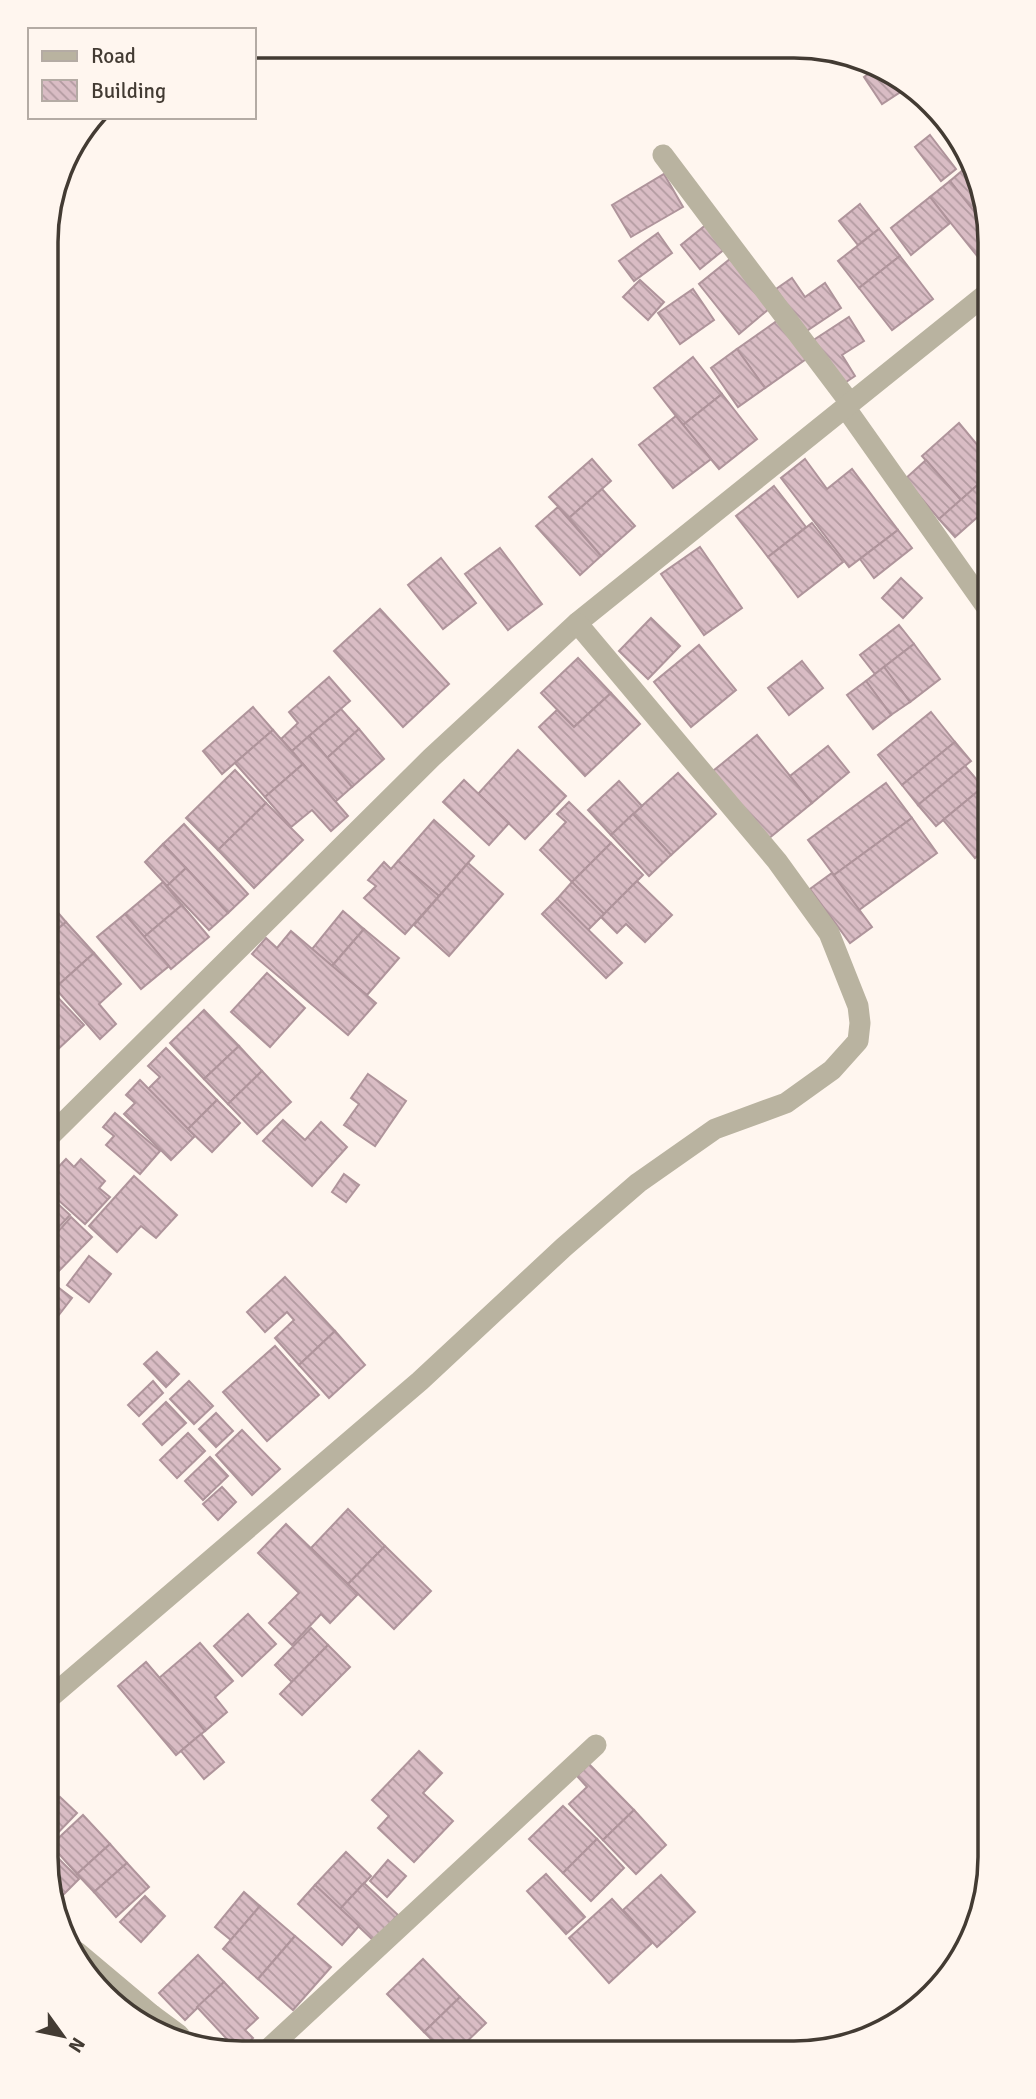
<svg xmlns="http://www.w3.org/2000/svg" width="1036" height="2099" font-family="Signika,sans-serif">
<defs>
<pattern id="building-back-hatch" width="6" height="6" patternUnits="userSpaceOnUse" patternTransform="scale(1.75)"><rect width="6" height="6" fill="#d9bcc4"/><path d="M-1 5l2 2M0 0l6 6M5-1l2 2" fill="none" stroke="#b29aa0"/></pattern>
</defs>
<rect width="100%" height="100%" fill="#fff6ef"/>
<g fill="url(#building-back-hatch)" stroke="#af949b" stroke-width="2">
<polygon points="874,70 908,87 882,104 864,77"/>
<polygon points="930,135 956,169 941,181 915,147"/>
<polygon points="970,164 980,179 988,229 950,181"/>
<polygon points="664,174 683,207 631,237 612,205"/>
<polygon points="950,181 988,229 990,247 978,257 930,197"/>
<polygon points="930,197 950,223 911,255 891,228"/>
<polygon points="860,204 879,229 858,245 839,221"/>
<polygon points="707,224 726,248 700,269 681,245"/>
<polygon points="879,229 900,256 859,288 838,261"/>
<polygon points="658,233 672,253 634,281 619,261"/>
<polygon points="900,256 933,299 892,330 859,288"/>
<polygon points="730,259 770,308 739,334 699,284"/>
<polygon points="792,278 805,297 825,283 841,308 805,332 776,289"/>
<polygon points="640,280 664,302 648,320 623,297"/>
<polygon points="693,289 714,320 680,344 658,313"/>
<polygon points="849,317 864,341 842,355 855,376 840,386 812,341"/>
<polygon points="781,318 809,357 765,388 737,349"/>
<polygon points="737,349 765,388 738,407 711,368"/>
<polygon points="693,357 722,394 683,425 654,388"/>
<polygon points="722,394 757,439 719,469 683,425"/>
<polygon points="676,416 711,459 673,488 639,445"/>
<polygon points="959,423 990,460 990,474 961,500 922,456"/>
<polygon points="592,459 611,481 569,518 549,497"/>
<polygon points="805,459 827,489 852,469 898,530 849,567 781,478"/>
<polygon points="926,460 961,500 939,519 905,479"/>
<polygon points="990,474 990,506 955,537 939,519"/>
<polygon points="774,486 806,527 768,557 736,516"/>
<polygon points="602,489 635,526 601,556 569,518"/>
<polygon points="558,507 601,556 580,575 536,526"/>
<polygon points="812,523 843,562 798,597 768,557"/>
<polygon points="898,530 912,548 874,578 860,559"/>
<polygon points="700,547 742,608 704,635 661,574"/>
<polygon points="500,548 542,604 508,630 465,574"/>
<polygon points="441,558 476,603 443,629 408,585"/>
<polygon points="901,578 922,598 903,618 882,598"/>
<polygon points="380,609 449,684 403,727 334,651"/>
<polygon points="651,618 680,646 648,679 619,651"/>
<polygon points="899,625 914,644 875,674 860,655"/>
<polygon points="914,644 940,679 910,702 884,667"/>
<polygon points="699,645 736,690 691,727 654,682"/>
<polygon points="578,658 611,693 574,727 541,693"/>
<polygon points="802,661 823,688 789,715 768,688"/>
<polygon points="884,667 910,702 891,715 866,681"/>
<polygon points="329,677 350,701 292,751 281,739 298,723 289,712"/>
<polygon points="866,681 891,715 873,729 847,695"/>
<polygon points="611,693 640,724 585,776 539,727 557,710 574,727"/>
<polygon points="253,707 273,730 222,774 203,751"/>
<polygon points="341,709 359,729 327,758 309,736"/>
<polygon points="931,712 955,742 902,785 878,755"/>
<polygon points="359,729 384,759 352,787 327,758"/>
<polygon points="273,730 303,764 265,797 235,763"/>
<polygon points="757,735 812,803 768,839 713,771"/>
<polygon points="309,736 352,787 335,802 292,751"/>
<polygon points="955,742 971,761 918,805 902,785"/>
<polygon points="828,746 849,772 812,803 790,776"/>
<polygon points="518,750 566,796 525,839 478,794"/>
<polygon points="303,764 348,816 331,831 312,810 291,827 265,797"/>
<polygon points="965,766 983,787 936,826 918,805"/>
<polygon points="235,770 266,803 218,850 186,818"/>
<polygon points="678,773 716,814 671,855 633,814"/>
<polygon points="464,780 509,823 489,845 443,802"/>
<polygon points="619,781 642,806 611,835 588,810"/>
<polygon points="990,781 990,809 977,792"/>
<polygon points="886,783 912,818 834,875 808,840"/>
<polygon points="977,792 990,809 990,845 975,858 943,820"/>
<polygon points="569,802 611,843 572,882 540,850 566,822 557,814"/>
<polygon points="266,803 303,840 254,888 218,850"/>
<polygon points="633,814 671,855 649,876 611,835"/>
<polygon points="912,818 937,853 859,910 834,875"/>
<polygon points="434,820 474,856 439,896 398,861"/>
<polygon points="184,824 248,894 228,913 163,844"/>
<polygon points="611,843 643,875 604,914 572,882"/>
<polygon points="163,844 186,868 167,886 145,862"/>
<polygon points="398,861 439,896 405,934 364,898 376,886 368,880 384,862 391,869"/>
<polygon points="468,863 503,894 449,956 414,925"/>
<polygon points="186,868 228,913 209,930 167,886"/>
<polygon points="832,873 872,927 850,943 810,889"/>
<polygon points="637,881 672,915 645,942 626,924 617,933 601,917"/>
<polygon points="163,882 182,905 144,937 125,914"/>
<polygon points="572,882 604,914 588,930 557,899"/>
<polygon points="557,899 622,963 606,978 542,914"/>
<polygon points="47,900 66,922 46,939 46,901"/>
<polygon points="182,905 209,937 171,969 144,937"/>
<polygon points="343,911 364,929 332,966 312,949"/>
<polygon points="125,914 169,966 141,989 97,937"/>
<polygon points="66,922 94,953 55,988 46,977 46,939"/>
<polygon points="364,929 399,958 367,995 332,966"/>
<polygon points="291,931 376,1003 348,1035 252,954 266,938 277,948"/>
<polygon points="94,953 121,984 99,1004 116,1024 100,1039 55,988"/>
<polygon points="267,973 305,1008 270,1047 231,1012"/>
<polygon points="46,985 84,1025 56,1051 46,1041"/>
<polygon points="204,1010 239,1046 204,1079 170,1043"/>
<polygon points="239,1046 262,1071 228,1104 204,1079"/>
<polygon points="166,1048 217,1100 188,1129 148,1089 160,1077 148,1066"/>
<polygon points="262,1071 291,1102 257,1134 228,1104"/>
<polygon points="368,1074 406,1101 375,1146 344,1125 359,1104 351,1098"/>
<polygon points="140,1080 195,1136 171,1160 124,1114 135,1103 126,1095"/>
<polygon points="217,1100 240,1123 212,1152 188,1129"/>
<polygon points="115,1113 160,1151 140,1174 106,1145 114,1136 103,1127"/>
<polygon points="283,1120 305,1140 321,1122 347,1147 312,1186 263,1141"/>
<polygon points="66,1159 74,1167 81,1159 105,1181 99,1188 110,1197 85,1224 46,1189 46,1180"/>
<polygon points="344,1174 359,1185 346,1202 332,1192"/>
<polygon points="134,1176 177,1215 156,1238 141,1226 117,1252 89,1226"/>
<polygon points="46,1193 70,1215 46,1241"/>
<polygon points="71,1217 92,1237 53,1277 46,1271 46,1245"/>
<polygon points="89,1256 111,1274 89,1302 67,1285"/>
<polygon points="285,1277 335,1331 299,1365 275,1338 294,1320 287,1312 265,1332 247,1312"/>
<polygon points="46,1278 72,1298 58,1316 46,1306"/>
<polygon points="335,1331 365,1365 329,1398 299,1365"/>
<polygon points="275,1346 319,1395 267,1441 223,1392"/>
<polygon points="157,1352 179,1374 166,1387 144,1364"/>
<polygon points="153,1381 163,1393 139,1416 128,1405"/>
<polygon points="189,1381 213,1406 194,1424 170,1399"/>
<polygon points="166,1402 186,1423 162,1445 143,1424"/>
<polygon points="216,1413 233,1431 216,1447 199,1429"/>
<polygon points="242,1430 280,1469 252,1495 216,1455"/>
<polygon points="188,1433 205,1451 177,1478 160,1460"/>
<polygon points="210,1457 228,1476 203,1500 185,1481"/>
<polygon points="222,1487 236,1502 218,1520 203,1504"/>
<polygon points="348,1509 385,1546 348,1584 311,1548"/>
<polygon points="286,1524 358,1594 330,1623 321,1614 292,1645 269,1623 299,1593 258,1553"/>
<polygon points="385,1546 431,1591 394,1629 348,1584"/>
<polygon points="248,1614 276,1644 242,1676 214,1646"/>
<polygon points="311,1628 328,1645 292,1682 275,1665"/>
<polygon points="200,1643 233,1681 215,1697 227,1712 205,1731 159,1678"/>
<polygon points="328,1645 350,1667 302,1715 280,1694"/>
<polygon points="146,1662 205,1731 176,1755 118,1686"/>
<polygon points="201,1734 224,1762 204,1779 181,1751"/>
<polygon points="419,1751 442,1773 423,1793 453,1821 414,1862 378,1828 389,1816 372,1800"/>
<polygon points="589,1764 634,1810 603,1840 569,1804 587,1787 577,1776"/>
<polygon points="46,1782 57,1793 46,1804"/>
<polygon points="60,1797 77,1813 47,1844 46,1812"/>
<polygon points="563,1806 597,1839 563,1873 529,1839"/>
<polygon points="634,1810 666,1845 636,1874 603,1840"/>
<polygon points="83,1815 110,1844 77,1874 51,1845"/>
<polygon points="597,1839 624,1868 591,1901 563,1873"/>
<polygon points="110,1844 127,1863 94,1892 77,1874"/>
<polygon points="46,1846 79,1879 57,1901 52,1896"/>
<polygon points="346,1852 371,1876 340,1909 315,1885"/>
<polygon points="388,1860 406,1876 387,1897 370,1881"/>
<polygon points="127,1863 149,1887 116,1917 94,1892"/>
<polygon points="546,1874 585,1917 566,1934 527,1891"/>
<polygon points="661,1875 695,1912 657,1947 623,1910"/>
<polygon points="364,1883 398,1915 374,1941 340,1909"/>
<polygon points="315,1885 359,1926 342,1945 298,1904"/>
<polygon points="244,1892 260,1906 231,1940 215,1927"/>
<polygon points="145,1896 165,1916 141,1942 120,1922"/>
<polygon points="612,1899 652,1943 609,1983 569,1938"/>
<polygon points="260,1906 295,1936 258,1979 223,1949"/>
<polygon points="295,1936 331,1967 293,2010 258,1979"/>
<polygon points="198,1955 224,1982 185,2020 159,1993"/>
<polygon points="423,1959 460,1997 424,2032 387,1994"/>
<polygon points="224,1982 258,2018 245,2030 253,2038 239,2052 197,2007"/>
<polygon points="460,1997 486,2023 456,2052 444,2052 424,2032"/>
</g>
<g fill="none" stroke-linecap="round" stroke-linejoin="round">
<g stroke="#b9b3a0" stroke-width="21">
<polyline points="663,155 850,403"/>
<polyline points="845,407 985,605"/>
<polyline points="46,1140 431,758 577,623 990,291"/>
<polyline points="46,1701 420,1381 564,1247 638,1183 715,1129 786,1103 832,1070 858,1041 860,1023 858,1006 829,933 777,861 577,623"/>
<polyline points="77,1952 152,2015 147,2020"/>
<polyline points="152,2015 179,2035"/>
<polyline points="265,2052 596,1745"/>
</g>
</g>
<path d="M0 0H1036V2099H0ZM242 58H794A184 184 0 0 1 978 242V1857A184 184 0 0 1 794 2041H242A184 184 0 0 1 58 1857V242A184 184 0 0 1 242 58Z" fill="#fff6ef" fill-rule="evenodd"/>
<path fill="none" stroke="#433b33" stroke-width="3.5" d="M242 58H794A184 184 0 0 1 978 242V1857A184 184 0 0 1 794 2041H242A184 184 0 0 1 58 1857V242A184 184 0 0 1 242 58Z"/>
<rect x="28" y="28" width="228" height="91" fill="#fff6ef" stroke="#b4aba4" stroke-width="2"/>
<rect x="42" y="51" width="35" height="10" fill="#b9b3a0" stroke="#b4aba4" stroke-width="2"/>
<text x="91" y="63" font-size="21" fill="#433b33">Road</text>
<rect x="42" y="80" width="35" height="21" fill="url(#building-back-hatch)" stroke="#b4aba4" stroke-width="2"/>
<text x="91" y="98" font-size="21" fill="#433b33">Building</text>
<g transform="translate(63 2036) rotate(123)" stroke="#fff6ef" stroke-width="5" paint-order="stroke">
<path d="M0-5L12 26L0 18L-12 26Z" fill="#433b33"/>
<text y="-10" font-size="19" font-weight="bold" text-anchor="middle" fill="#433b33">N</text>
</g>
</svg>
